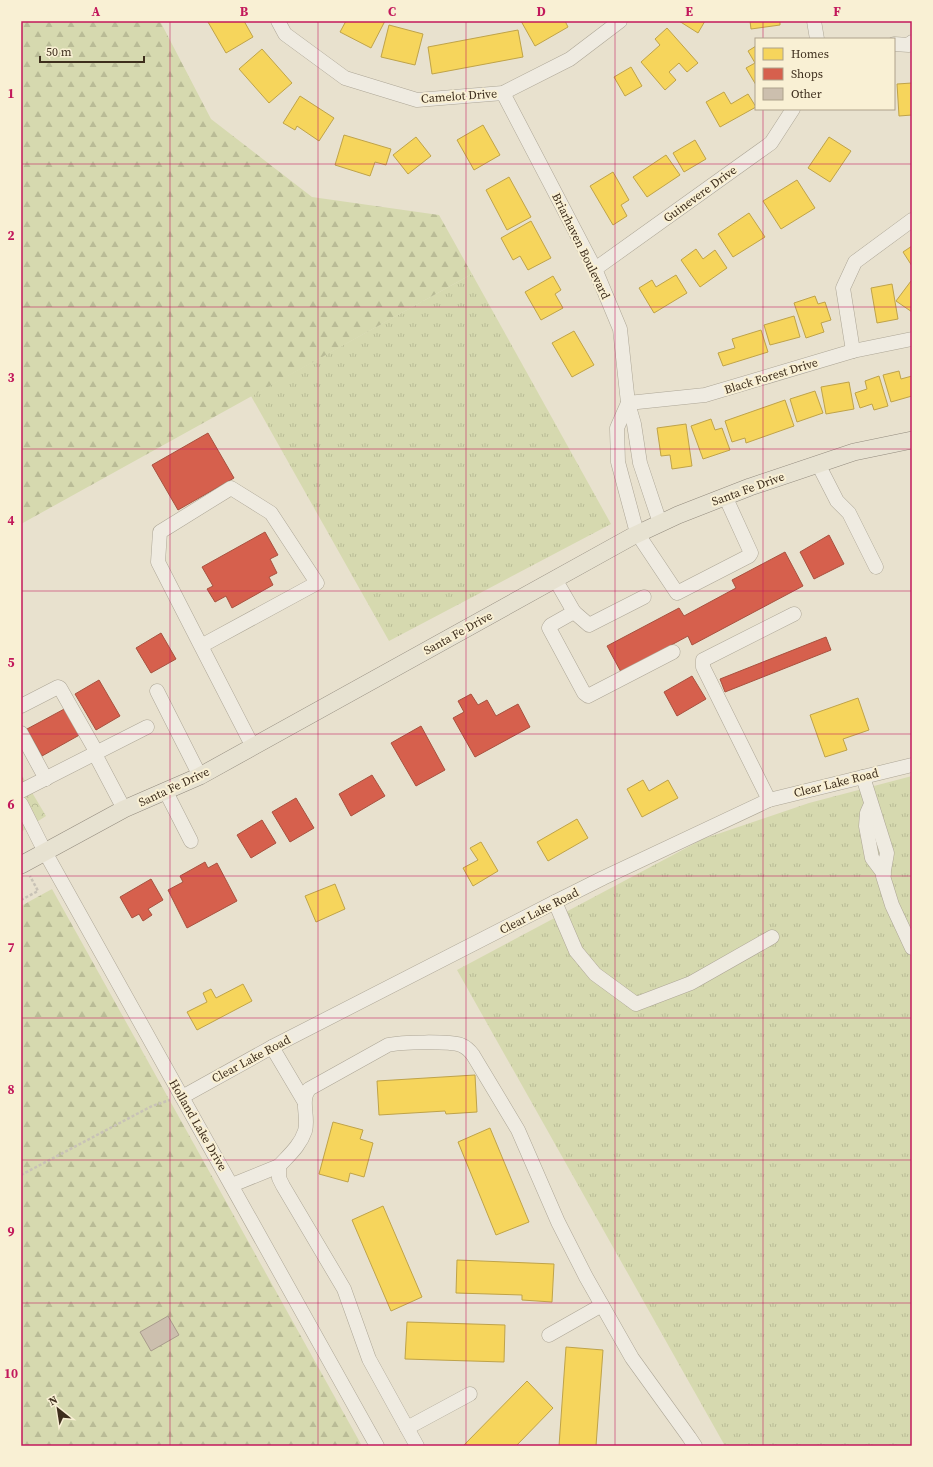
<svg xmlns="http://www.w3.org/2000/svg" width="933" height="1467" font-family="'Source Serif 4',serif">
<defs>
<pattern id="grass-tufts" width="24" height="20" patternUnits="userSpaceOnUse"><rect width="24" height="20" fill="#d6d9af"/><path d="M3 7l-1-3M5 7V3M7 7l1-3M15 17l-1-3M17 17v-4M19 17l1-3" fill="none" stroke="#b9bb96"/></pattern>
<pattern id="forest-firs" width="22" height="20" patternUnits="userSpaceOnUse"><rect width="22" height="20" fill="#d6d9af"/><path d="M5 1l3.5 6h-7zM16 11l3.5 6h-7z" fill="#b9bb96"/></pattern>
<pattern id="park-crowns" width="20" height="18" patternUnits="userSpaceOnUse"><rect width="20" height="18" fill="#d6d9af"/><path d="M2 6a3 3 0 1 1 6 0M12 15a3 3 0 1 1 6 0" fill="none" stroke="#b9bb96"/></pattern>
</defs>
<rect width="100%" height="100%" fill="#e8e1ce"/>
<g fill="url(#grass-tufts)">
<polygon points="472,274 611,524 389,641 251,396"/>
<polygon points="912,776 912,1446 725,1446 457,970 703,839 809,803"/>
</g>
<g fill="url(#forest-firs)">
<polygon points="21,21 160,21 211,119 312,197 439,215 472,274 21,524"/>
<polygon points="52,889 362,1446 21,1446 21,906"/>
</g>
<polygon fill="url(#park-crowns)" points="21,774 46,816 21,832"/>
<g fill="#f6d55c" stroke="#bfa349">
<polygon points="211,21 244,21 253,37 226,53 208,22"/>
<polygon points="346,21 385,21 371,48 340,32"/>
<polygon points="521,21 565,21 568,27 535,46"/>
<polygon points="679,21 705,21 698,33"/>
<polygon points="750,21 780,21 780,25 751,29"/>
<polygon points="389,25 423,34 415,65 381,57"/>
<polygon points="667,28 698,63 687,72 679,63 669,72 676,80 665,90 641,62 660,45 655,39"/>
<polygon points="518,30 523,57 432,74 428,47"/>
<polygon points="756,46 756,85 746,68 755,63 748,51"/>
<polygon points="262,49 292,83 269,103 239,69"/>
<polygon points="631,67 642,86 625,96 614,77"/>
<polygon points="912,83 912,115 899,116 897,84"/>
<polygon points="724,92 731,104 748,94 756,107 720,127 706,102"/>
<polygon points="300,96 334,118 319,141 297,126 295,130 283,123"/>
<polygon points="483,125 500,155 474,170 457,140"/>
<polygon points="344,135 391,149 386,165 375,162 370,176 335,165"/>
<polygon points="416,137 431,156 408,174 393,155"/>
<polygon points="829,137 851,151 830,182 808,168"/>
<polygon points="695,140 706,159 684,172 673,153"/>
<polygon points="666,155 680,175 647,197 633,177"/>
<polygon points="613,172 629,200 621,205 627,216 613,225 590,186"/>
<polygon points="509,177 531,217 507,230 486,190"/>
<polygon points="797,180 815,208 781,229 763,201"/>
<polygon points="749,213 765,237 733,257 718,234"/>
<polygon points="531,221 551,258 528,270 520,256 513,260 501,238"/>
<polygon points="912,246 912,266 903,252"/>
<polygon points="696,249 703,259 715,250 727,268 700,287 681,260"/>
<polygon points="676,275 687,293 654,313 639,288 652,280 656,287"/>
<polygon points="553,276 561,290 555,294 563,308 541,320 525,292"/>
<polygon points="911,281 912,282 912,312 896,301"/>
<polygon points="892,284 898,319 877,323 871,288"/>
<polygon points="815,296 818,304 825,302 831,320 821,323 824,332 806,338 794,303"/>
<polygon points="794,316 800,337 770,345 764,325"/>
<polygon points="761,330 768,352 723,366 718,353 735,348 732,339"/>
<polygon points="574,331 594,365 572,377 552,343"/>
<polygon points="899,371 901,379 912,376 912,396 891,402 883,375"/>
<polygon points="879,376 888,406 874,410 872,404 860,408 855,393 867,389 865,381"/>
<polygon points="849,382 854,409 826,414 821,387"/>
<polygon points="815,391 823,413 797,422 790,399"/>
<polygon points="785,400 794,426 746,443 745,438 732,442 725,421"/>
<polygon points="711,419 715,430 722,428 730,450 703,459 691,426"/>
<polygon points="686,424 692,466 672,469 670,455 661,456 657,428"/>
<polygon points="858,698 869,730 843,739 847,750 825,757 810,715"/>
<polygon points="643,780 649,791 668,780 678,798 642,817 627,789"/>
<polygon points="577,819 588,838 548,861 537,842"/>
<polygon points="481,842 498,871 473,886 463,868 478,860 470,848"/>
<polygon points="335,884 345,909 316,922 305,896"/>
<polygon points="243,984 252,1001 197,1030 187,1012 207,1002 203,993 211,989 216,998"/>
<polygon points="475,1075 477,1112 446,1114 445,1111 379,1115 377,1081"/>
<polygon points="333,1122 363,1130 360,1139 373,1143 364,1177 350,1173 348,1182 319,1174"/>
<polygon points="490,1128 529,1222 496,1235 458,1142"/>
<polygon points="383,1206 422,1297 391,1311 352,1220"/>
<polygon points="457,1260 554,1264 552,1302 522,1300 522,1295 456,1293"/>
<polygon points="407,1322 505,1325 504,1362 405,1359"/>
<polygon points="566,1347 603,1350 596,1446 559,1446"/>
<polygon points="527,1381 553,1408 516,1446 463,1446"/>
</g>
<g fill="#d6604d" stroke="#a8513f">
<polygon points="208,433 234,478 178,510 152,465"/>
<polygon points="265,532 278,555 270,559 277,573 269,577 273,585 232,608 226,596 215,602 207,589 213,586 202,567"/>
<polygon points="829,535 844,564 814,579 800,552"/>
<polygon points="785,552 803,586 692,645 688,636 621,672 607,646 679,608 684,616 736,588 732,580"/>
<polygon points="161,633 176,659 151,673 136,648"/>
<polygon points="826,637 831,650 725,692 720,679"/>
<polygon points="692,676 706,699 677,716 664,692"/>
<polygon points="99,680 120,716 96,730 75,694"/>
<polygon points="471,694 478,705 487,700 496,716 518,704 530,727 475,757 453,718 464,712 458,701"/>
<polygon points="68,707 83,733 42,756 27,729"/>
<polygon points="421,726 445,770 416,786 391,743"/>
<polygon points="372,775 385,796 351,816 339,794"/>
<polygon points="296,798 314,828 290,842 272,812"/>
<polygon points="262,820 276,843 251,858 237,835"/>
<polygon points="205,862 208,868 217,863 237,901 187,928 168,890 183,882 180,876"/>
<polygon points="151,879 163,900 148,909 152,915 143,921 139,914 132,918 120,897"/>
</g>
<polygon fill="#ccbfae" stroke="#a99c8c" points="168,1316 179,1335 151,1351 140,1332"/>
<g fill="none" stroke-linecap="round" stroke-linejoin="round">
<g stroke="#ada696" stroke-width="15">
<g id="minor">
<polyline points="278,21 285,34 345,78 417,100 503,93 570,59 620,21"/>
<polyline points="814,21 817,39"/>
<polyline points="894,44 909,45 912,42"/>
<polyline points="503,93 595,269 620,329 628,403 634,424 640,463 660,523"/>
<polyline points="595,269 771,143 793,109"/>
<polyline points="853,351 843,288 855,262 912,220"/>
<polyline points="628,403 617,428 618,462 637,533 677,593 749,556 751,553 725,496"/>
<polyline points="628,403 705,395 853,351 912,339"/>
<polyline points="818,464 837,501 849,513 876,567"/>
<polyline points="555,579 574,612 551,625 549,628 584,693 588,696 673,652"/>
<polyline points="574,612 589,625 644,597"/>
<polyline points="201,646 158,562 160,532 231,488 271,513 317,583 201,646 253,747"/>
<polyline points="157,691 200,776"/>
<polyline points="21,706 58,687 60,688 97,753"/>
<polyline points="21,733 46,779"/>
<polyline points="95,754 124,809"/>
<polyline points="863,777 887,853 883,876 892,905 912,948"/>
<polyline points="21,791 147,727"/>
<polyline points="166,792 191,841"/>
<polyline points="769,800 703,667 703,660 794,614"/>
<polyline points="21,804 45,852 377,1446"/>
<polyline points="871,804 867,813 866,826 872,858 884,874"/>
<polyline points="555,902 576,951 595,974 636,1004 691,983 772,937"/>
<polyline points="272,1047 304,1101"/>
<polyline points="182,1097 272,1047 555,902 603,878 769,800 912,765"/>
<polyline points="232,1185 279,1166"/>
<polyline points="549,1335 602,1305"/>
<polyline points="407,1428 470,1394"/>
<path d="M417,1446L369,1359L344,1289L283,1186L279,1178V1166C289,1155 300,1146 305,1131C309,1117 300,1101 309,1089L388,1045C401,1042 449,1041 461,1045C466,1047 470,1051 473,1055L518,1130L558,1222L586,1277L632,1358L689,1437L695,1446"/>
</g>
</g>
<g stroke="#938b7e" stroke-width="18">
<polyline id="major" points="21,865 124,809 200,776 633,536 678,515 750,487 854,452 912,440"/>
</g>
<g stroke="#c8c2b6" stroke-width="2.5" stroke-dasharray="3 2" stroke-linecap="butt">
<polyline points="21,900 38,891 30,876"/>
<polyline points="21,1175 152,1106 170,1100"/>
</g>
<use href="#minor" stroke="#efebe1" stroke-width="14"/>
<use href="#major" stroke="#e7e2d1" stroke-width="17"/>
</g>
<path fill="none" stroke="#c2185b" stroke-width="1" stroke-opacity="0.55" d="M170,21V1446M318,21V1446M466,21V1446M615,21V1446M763,21V39M763,109V1446M21,164H912M21,307H912M21,449H912M21,591H912M21,734H912M21,876H912M21,1018H912M21,1160H912M21,1303H912"/>
<g text-anchor="middle" dominant-baseline="central" stroke-width="4" stroke-linejoin="round" paint-order="stroke">
<g font-size="12" fill="#3e2e1d" stroke="#f9f0d4">
<text transform="translate(459 96) rotate(-4)">Camelot Drive</text>
<text transform="translate(700 194) rotate(-36)">Guinevere Drive</text>
<text transform="translate(581 246) rotate(64)">Briarhaven Boulevard</text>
<text transform="translate(771 376) rotate(-17)">Black Forest Drive</text>
<text transform="translate(748 489) rotate(-20)">Santa Fe Drive</text>
<text transform="translate(458 633) rotate(-29)">Santa Fe Drive</text>
<text transform="translate(836 783) rotate(-14)">Clear Lake Road</text>
<text transform="translate(174 787) rotate(-25)">Santa Fe Drive</text>
<text transform="translate(539 911) rotate(-27)">Clear Lake Road</text>
<text transform="translate(251 1059) rotate(-28)">Clear Lake Road</text>
<text transform="translate(198 1125) rotate(60)">Holland Lake Drive</text>
</g>
</g>
<rect width="933" height="1467" fill="none" stroke="#f9f0d4" stroke-width="44"/>
<rect x="755" y="38" width="140" height="72" fill="#f9f0d4" stroke="#aea28b"/>
<rect x="763" y="48" width="20" height="12" fill="#f6d55c" stroke="#aea28b"/>
<text x="791" y="58" font-size="12" fill="#3e2e1d">Homes</text>
<rect x="763" y="68" width="20" height="12" fill="#d6604d" stroke="#aea28b"/>
<text x="791" y="78" font-size="12" fill="#3e2e1d">Shops</text>
<rect x="763" y="88" width="20" height="12" fill="#ccbfae" stroke="#aea28b"/>
<text x="791" y="98" font-size="12" fill="#3e2e1d">Other</text>
<g transform="translate(58 1409) rotate(330)" stroke="#f9f0d4" stroke-width="3" paint-order="stroke">
<path d="M0-3L7 15L0 10L-7 15Z" fill="#3e2e1d"/>
<text y="-6" font-size="11" font-weight="bold" text-anchor="middle" fill="#3e2e1d">N</text>
</g>
<path d="M40 56v6h104v-6" fill="none" stroke="#3e2e1d" stroke-width="2"/>
<text x="46" y="56" font-size="12" fill="#3e2e1d" stroke="#f9f0d4" stroke-width="3" paint-order="stroke">50 m</text>
<rect x="22" y="22" width="889" height="1423" fill="none" stroke="#c2185b" stroke-width="1.5"/>
<g font-size="13" text-anchor="middle" font-weight="bold" fill="#c2185b">
<text x="96" y="16">A</text>
<text x="244" y="16">B</text>
<text x="392" y="16">C</text>
<text x="541" y="16">D</text>
<text x="689" y="16">E</text>
<text x="837" y="16">F</text>
<text x="11" y="98">1</text>
<text x="11" y="240">2</text>
<text x="11" y="382">3</text>
<text x="11" y="525">4</text>
<text x="11" y="667">5</text>
<text x="11" y="809">6</text>
<text x="11" y="952">7</text>
<text x="11" y="1094">8</text>
<text x="11" y="1236">9</text>
<text x="11" y="1378">10</text>
</g>
</svg>
